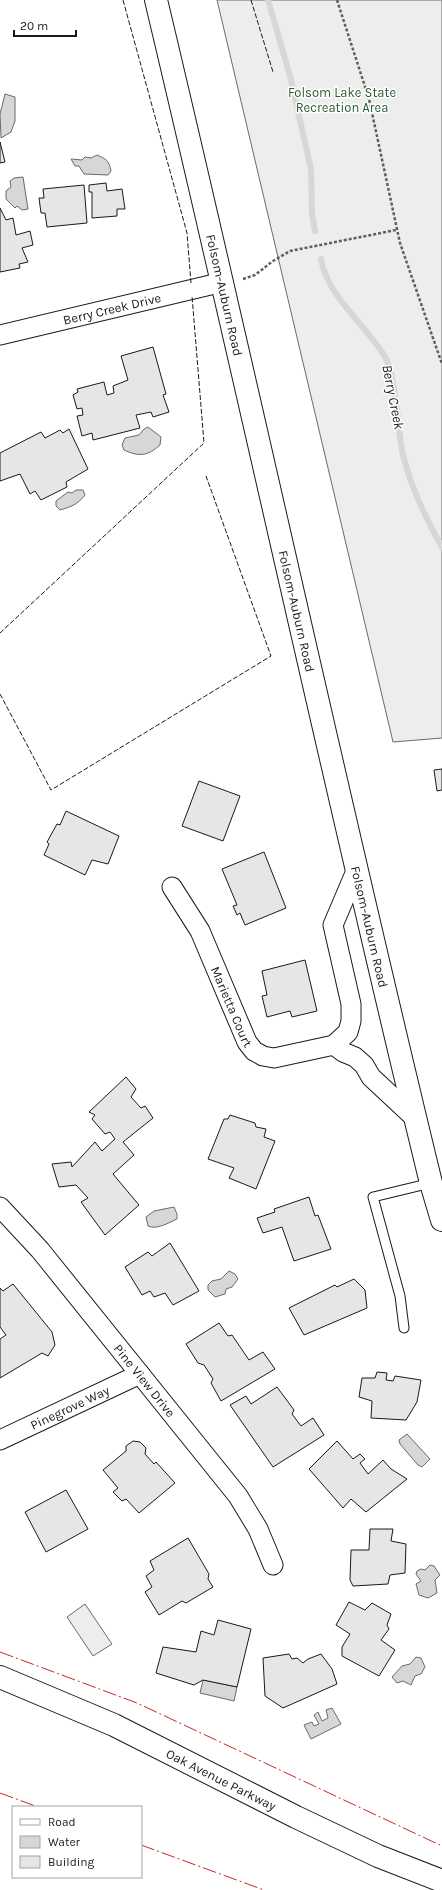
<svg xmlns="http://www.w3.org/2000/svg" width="442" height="1890" font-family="Karla,sans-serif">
<rect width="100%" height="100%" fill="#fff"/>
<g fill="#ededed" stroke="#6a6a6a">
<polygon points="217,0 442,0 442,738 393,742"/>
<polygon points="85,1604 112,1644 93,1656 67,1617"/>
</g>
<g fill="#d7d7d7" stroke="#6a6a6a">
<polygon points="5,94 15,97 15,121 11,132 1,138 0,114"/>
<path d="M97,155C106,159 109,160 111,171L108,175L84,174L79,166H75L71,159L82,160L85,157L91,158Z"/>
<polygon points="23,177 28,209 22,210 17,206 15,208 6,199 6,191 11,187 10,181 14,178"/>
<path d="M148,427L161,437L160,445C148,456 139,457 124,450L122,445L125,438L139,435L144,429Z"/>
<path d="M76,490H83L85,495C78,504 71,507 60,510L56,506V501L68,492L72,493Z"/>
<path d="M174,1207L177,1214V1219C168,1223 157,1230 148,1226L146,1217L154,1211Z"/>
<polygon points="229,1271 235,1274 238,1279 232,1287 226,1289 225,1294 215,1297 208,1290 208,1285 212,1281 221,1279"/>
<polygon points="407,1434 430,1459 422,1467 418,1465 400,1444 399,1440"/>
<polygon points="430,1565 434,1566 440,1575 435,1580 437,1593 428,1598 419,1595 416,1584 421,1581 416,1574 417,1571 421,1569 425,1570"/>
<polygon points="416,1657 421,1658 425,1667 421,1674 415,1676 411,1685 403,1681 397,1683 392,1677 402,1666 410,1664"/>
<polygon points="203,1680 237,1687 234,1701 200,1693"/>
<polygon points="332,1708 341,1724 311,1739 304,1725 312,1722 314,1726 319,1724 314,1715 318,1712 322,1721 328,1718 326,1710"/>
</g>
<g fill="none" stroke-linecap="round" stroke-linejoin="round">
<g stroke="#d7d7d7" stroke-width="6">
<polyline points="268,0 290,76 311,169 312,213 315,231"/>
<path d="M321,259C328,298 365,323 385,357C397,379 397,428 403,455C411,487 426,519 442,547"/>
</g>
</g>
<g fill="#e6e6e6" stroke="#1a1a1a">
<polygon points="0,142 5,162 0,163"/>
<polygon points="106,183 107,191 122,189 125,209 117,209 117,216 92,218 92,192 89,192 89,185"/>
<polygon points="84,185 87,223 47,227 45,213 41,213 39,198 44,198 43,189"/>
<polygon points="0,208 6,220 13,218 16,235 30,231 33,245 22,248 28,262 19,264 20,268 0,272"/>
<polygon points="153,347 166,394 163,395 169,412 153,417 151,412 136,415 140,428 93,440 92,433 82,436 77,416 83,415 82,408 77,409 73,395 78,392 77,389 104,382 107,395 114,393 113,386 128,380 121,356"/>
<polygon points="69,429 88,469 66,482 67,487 41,500 35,491 30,494 20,474 0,481 0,453 41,432 45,438 60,430 63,433"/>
<polygon points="442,769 442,790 437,791 434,770"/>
<polygon points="199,781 240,796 223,841 182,826"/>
<polygon points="66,811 119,836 108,864 92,860 85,875 44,855 49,844 47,842 57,824 60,825"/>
<polygon points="264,852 286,908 245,925 240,913 237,915 233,906 237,905 222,869"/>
<polygon points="305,960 317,1011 292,1017 290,1011 267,1017 262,996 267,995 262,971"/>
<polygon points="126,1077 136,1089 131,1097 141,1108 145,1106 153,1118 123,1142 134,1155 113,1174 139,1205 105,1235 81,1202 88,1198 76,1185 59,1187 52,1164 71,1162 72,1167 95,1142 102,1151 115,1139 110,1132 105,1134 92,1119 95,1115 89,1112"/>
<polygon points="230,1115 255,1123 256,1127 266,1129 264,1137 275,1141 256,1189 229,1178 234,1168 208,1159 224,1119 228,1119"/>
<polygon points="309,1197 315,1216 318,1215 331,1249 294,1261 282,1227 263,1233 257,1218 275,1212 274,1209"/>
<polygon points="170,1243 199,1291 173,1305 165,1293 154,1297 150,1291 142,1295 125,1267 148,1252 152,1256"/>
<polygon points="354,1279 365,1290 367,1308 304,1335 289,1308 335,1285 337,1287"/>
<polygon points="13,1284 52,1332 55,1345 48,1356 42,1353 0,1378 0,1339 6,1335 0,1327 0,1288 3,1291"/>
<polygon points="219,1323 228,1336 232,1335 249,1360 263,1352 275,1369 221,1401 211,1383 213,1379 204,1365 198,1363 186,1344"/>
<polygon points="377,1372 387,1373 386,1380 393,1381 395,1376 421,1380 417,1402 406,1420 371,1418 372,1401 359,1397 362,1378 375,1378"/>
<polygon points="277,1387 294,1410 292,1414 301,1426 313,1418 324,1435 273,1467 230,1405 246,1396 251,1404"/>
<polygon points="133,1441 140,1442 146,1448 145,1454 154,1464 156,1462 175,1483 139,1513 126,1499 122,1501 113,1492 118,1488 103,1470 126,1451 126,1446"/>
<polygon points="337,1441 353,1459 360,1454 365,1459 360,1463 368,1474 383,1460 391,1469 407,1479 366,1512 351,1499 343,1508 309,1469"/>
<polygon points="66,1490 88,1529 46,1552 25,1512"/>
<polygon points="370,1529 393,1529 391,1541 406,1544 405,1573 390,1575 388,1584 353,1586 350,1580 351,1550 369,1550"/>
<polygon points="188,1538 209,1574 208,1579 213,1587 186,1603 182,1601 159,1615 145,1592 152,1587 146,1576 154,1570 150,1561"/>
<polygon points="349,1602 365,1610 372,1603 391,1614 387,1625 389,1629 381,1640 395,1650 379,1676 342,1656 342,1647 350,1634 336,1625"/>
<polygon points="218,1620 251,1629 237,1687 203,1680 194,1685 156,1673 163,1647 196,1652 201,1631 214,1635"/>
<polygon points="289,1654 292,1659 297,1658 303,1663 308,1659 321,1654 332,1669 337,1684 283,1708 265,1696 263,1658"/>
</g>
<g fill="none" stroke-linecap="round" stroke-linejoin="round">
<g stroke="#1a1a1a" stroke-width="11">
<polyline id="lane" points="404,1328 400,1296 373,1197 431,1183"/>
</g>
<g stroke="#1a1a1a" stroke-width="21">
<g id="street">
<path id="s1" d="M0,335L223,282"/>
<path id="s2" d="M172,887L200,931L247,1042L254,1051L263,1056L274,1058L334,1045L348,1032L351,1021V1004L333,925L356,871"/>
<polyline points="334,1045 343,1052 355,1057 364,1065 371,1077 416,1119"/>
<path id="s3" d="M0,1207L40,1250L238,1496L258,1529L273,1565"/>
<path id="s4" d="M0,1440L140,1374"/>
</g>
</g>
<g stroke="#1a1a1a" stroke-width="24">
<g id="secondary">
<path id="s5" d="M0,1677L114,1725L296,1817L378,1856L442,1881"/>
</g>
</g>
<g stroke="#1a1a1a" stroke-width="24">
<g id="primary">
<path id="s6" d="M156,0C250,394 335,790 431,1183L442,1220"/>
</g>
</g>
<g stroke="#5f5f5f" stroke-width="2.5" stroke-dasharray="3 2" stroke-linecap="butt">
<polyline points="337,0 369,99 400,243 442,364"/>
<polyline points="243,279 255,275 273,261 290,251 396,230"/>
</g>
<use href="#lane" stroke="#fff" stroke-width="9"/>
<use href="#street" stroke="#fff" stroke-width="19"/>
<use href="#secondary" stroke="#fff" stroke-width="22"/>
<use href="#primary" stroke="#fff" stroke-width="22"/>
<g stroke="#1a1a1a" stroke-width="1" stroke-dasharray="5 2" stroke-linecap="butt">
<polyline points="123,0 187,233 191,283"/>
<polyline points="251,0 273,72"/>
<polyline points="0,633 204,443 192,296"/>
<polyline points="0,694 51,790 271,656 206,476"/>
</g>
<g stroke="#c62828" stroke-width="1" stroke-dasharray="14 3 2 3" stroke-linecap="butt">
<polyline points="0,1652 137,1703 442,1846"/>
<polyline points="0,1793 38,1807"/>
<polyline points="141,1845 264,1890"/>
</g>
</g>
<g text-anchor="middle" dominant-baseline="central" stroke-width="3" stroke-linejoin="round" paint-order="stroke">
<g font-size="13" fill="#2b5a34" stroke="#fff">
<text x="342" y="92">Folsom Lake State<tspan x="342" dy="15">Recreation Area</tspan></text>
</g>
<g font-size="13" fill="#1a1a1a" stroke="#fff">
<text stroke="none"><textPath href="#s6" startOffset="303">Folsom-Auburn Road</textPath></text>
<text stroke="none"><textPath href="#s1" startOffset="115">Berry Creek Drive</textPath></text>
<text stroke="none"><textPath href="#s6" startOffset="627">Folsom-Auburn Road</textPath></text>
<text stroke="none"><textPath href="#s6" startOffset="951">Folsom-Auburn Road</textPath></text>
<text stroke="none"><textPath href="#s2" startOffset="134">Marietta Court</textPath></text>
<text stroke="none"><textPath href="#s3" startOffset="226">Pine View Drive</textPath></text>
<text stroke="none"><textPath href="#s4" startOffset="77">Pinegrove Way</textPath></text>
<text stroke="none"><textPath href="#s5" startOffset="244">Oak Avenue Parkway</textPath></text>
</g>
<g font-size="14" font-style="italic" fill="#1a1a1a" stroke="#fff">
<text transform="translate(393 397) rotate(79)">Berry Creek</text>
</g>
</g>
<rect x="12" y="1806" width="130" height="72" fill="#ffffff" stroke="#a3a3a3"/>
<rect x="20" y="1819" width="20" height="6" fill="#ffffff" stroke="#a3a3a3"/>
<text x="48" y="1826" font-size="12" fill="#1a1a1a">Road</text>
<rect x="20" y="1836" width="20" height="12" fill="#d7d7d7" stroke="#a3a3a3"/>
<text x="48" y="1846" font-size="12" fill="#1a1a1a">Water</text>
<rect x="20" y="1856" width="20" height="12" fill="#e6e6e6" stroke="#a3a3a3"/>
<text x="48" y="1866" font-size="12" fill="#1a1a1a">Building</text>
<path d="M14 30v6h62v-6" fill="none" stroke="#1a1a1a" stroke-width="2"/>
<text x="20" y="30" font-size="12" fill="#1a1a1a" stroke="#ffffff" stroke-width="3" paint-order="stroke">20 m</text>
</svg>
